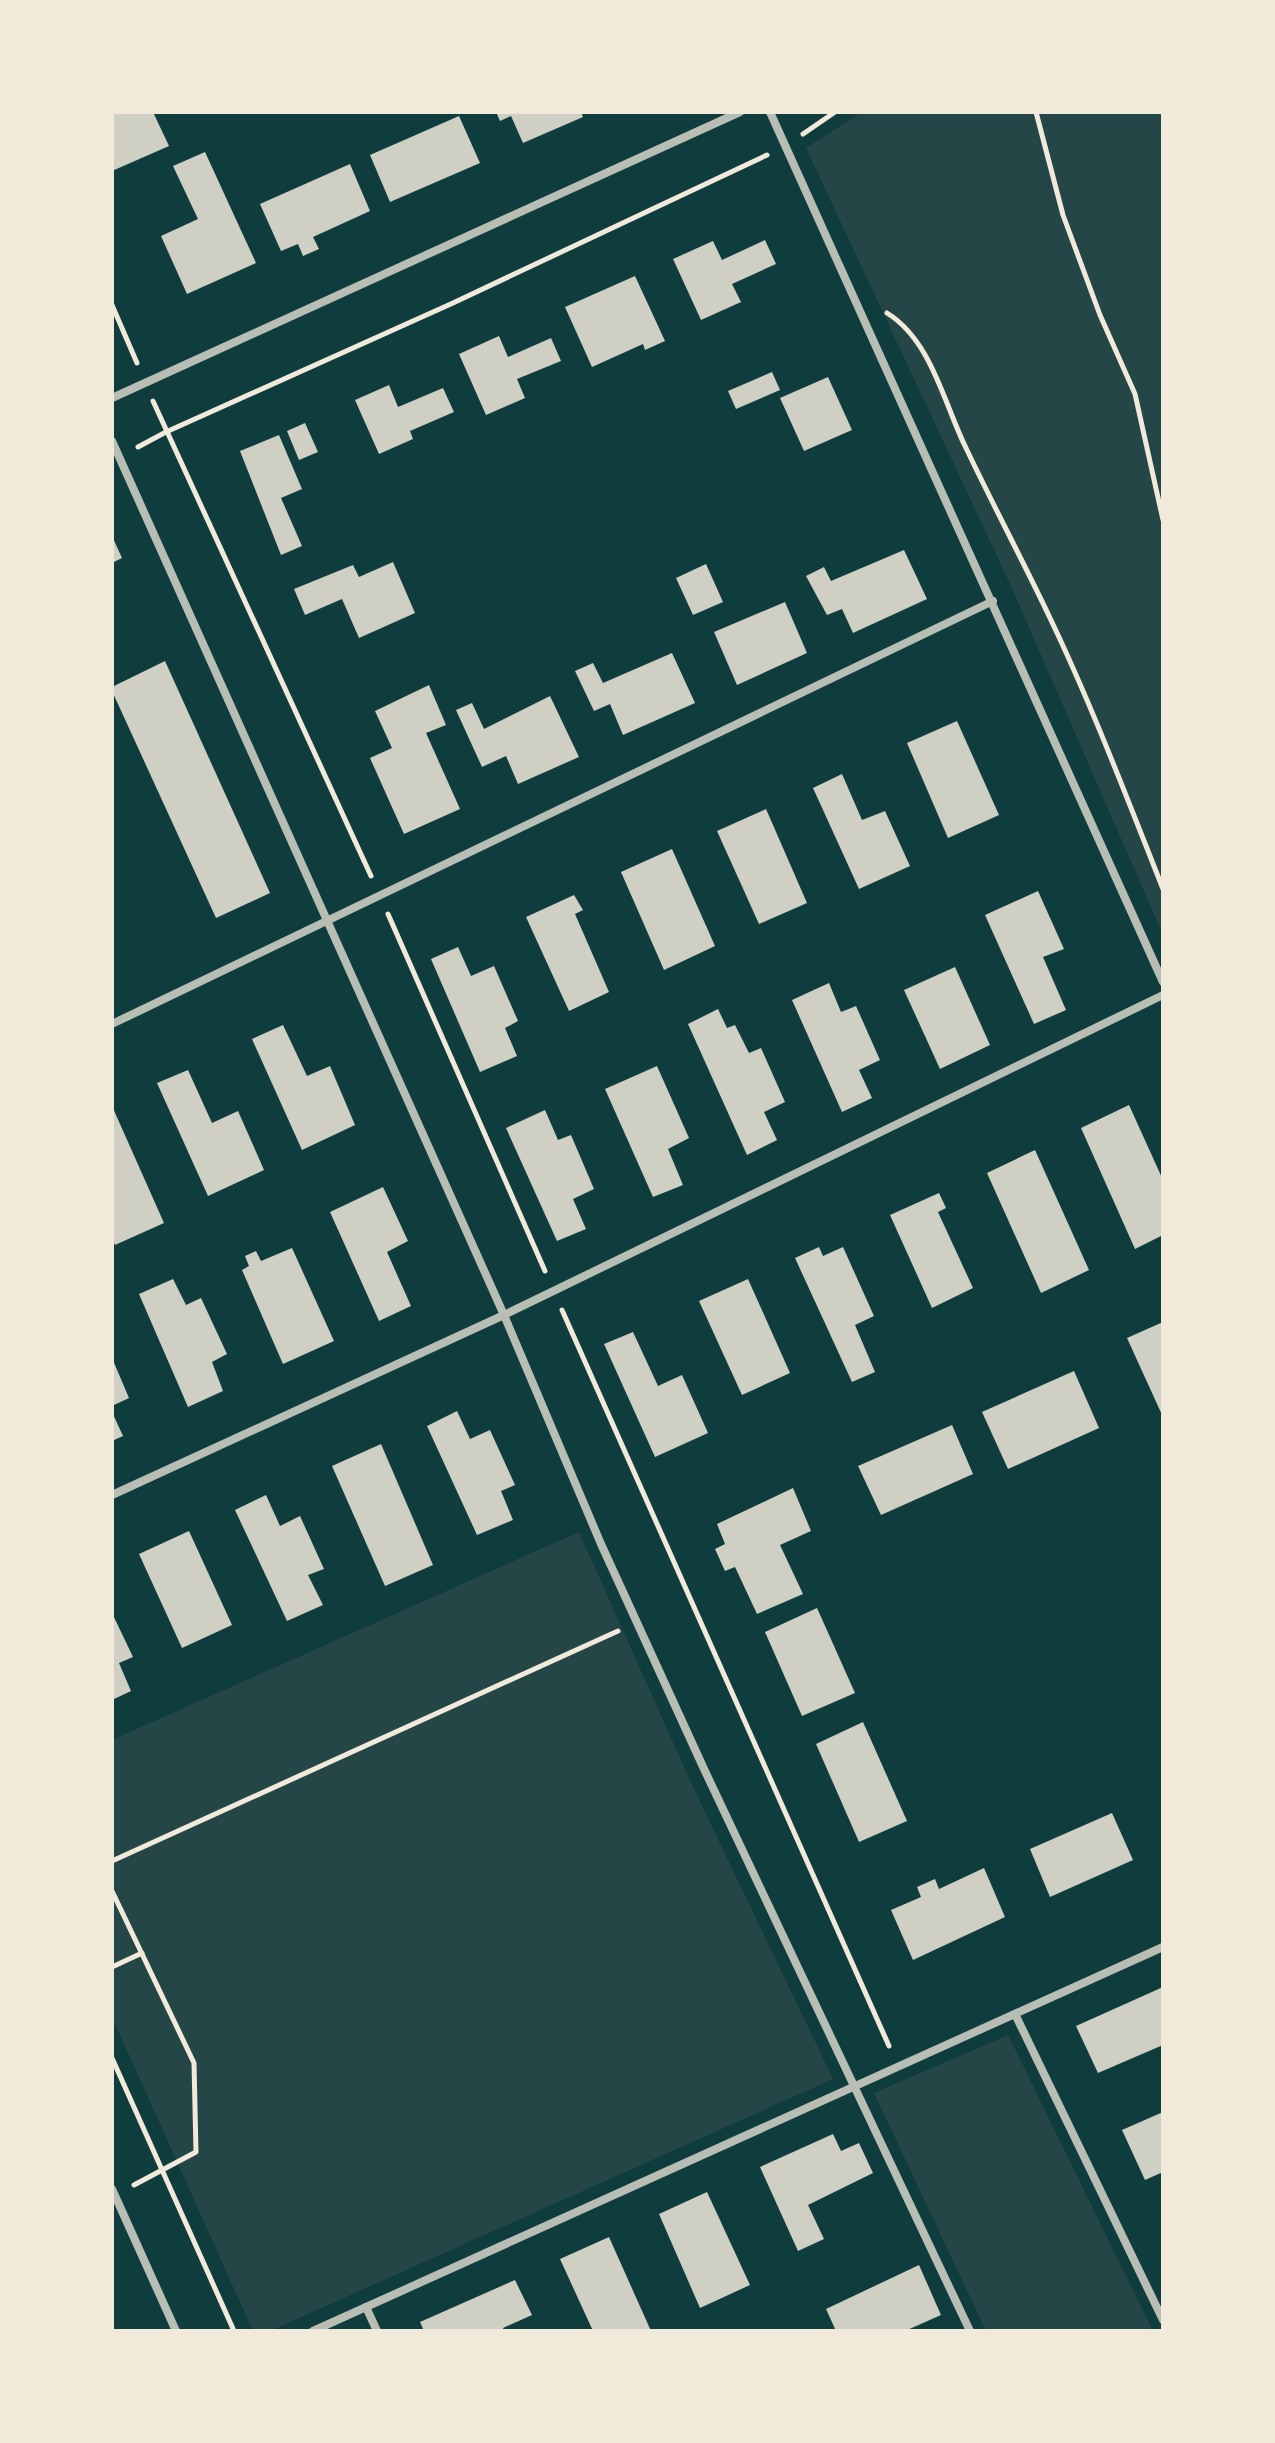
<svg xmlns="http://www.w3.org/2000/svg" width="1275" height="2443" font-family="'Exo 2',sans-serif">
<rect width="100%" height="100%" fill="#0f3d3e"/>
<g fill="#244646">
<polygon points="862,112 1163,112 1163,935 1011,586 806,148"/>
<polygon points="579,1532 693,1787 833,2079 270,2331 253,2331 112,2017 112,1740"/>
<polygon points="1008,2035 1153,2331 986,2331 874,2093"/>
</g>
<g fill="#cfcfc3">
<polygon points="112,112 153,112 169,146 112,171"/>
<polygon points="496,112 581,112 583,117 523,143 511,116 500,121"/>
<polygon points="459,116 480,163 390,202 370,155"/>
<polygon points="205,152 256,263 187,294 161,236 198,219 173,166"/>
<polygon points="350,164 370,211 313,237 319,249 303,256 298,244 281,251 260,204"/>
<polygon points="765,240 776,264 732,284 741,302 701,320 673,259 713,241 722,260"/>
<polygon points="635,276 665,341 645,350 643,344 592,367 565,307"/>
<polygon points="499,336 508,357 551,338 561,361 517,379 525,398 486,415 459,354"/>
<polygon points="772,372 780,390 736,409 728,391"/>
<polygon points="828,377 852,430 804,451 780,398"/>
<polygon points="389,385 398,407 443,388 454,412 410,431 413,439 379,454 355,400"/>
<polygon points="305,423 318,452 299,460 287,431"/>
<polygon points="279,435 302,489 281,498 302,546 281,555 240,451"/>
<polygon points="112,536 122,558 112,563"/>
<polygon points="904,550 927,599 853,633 842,609 827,615 806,576 824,567 831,581"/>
<polygon points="393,562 415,613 359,638 342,599 305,615 294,589 353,565 359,577"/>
<polygon points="706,564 723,602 693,615 676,578"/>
<polygon points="785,602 807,653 737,685 714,632"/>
<polygon points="672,653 695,703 623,735 610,704 594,711 575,671 593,663 603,683"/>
<polygon points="165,661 270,893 216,918 112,691 112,687"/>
<polygon points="429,685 446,725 426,733 460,809 404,834 370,758 392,748 375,711"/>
<polygon points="550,696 579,757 518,784 506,756 482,767 456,710 472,703 484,729"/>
<polygon points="957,721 999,815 948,838 907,743"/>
<polygon points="842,774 862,820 885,811 910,866 859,889 813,788"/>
<polygon points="766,809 807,903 759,924 717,831"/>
<polygon points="672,849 715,946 664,970 621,872"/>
<polygon points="1038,891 1064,949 1043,957 1066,1010 1034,1024 985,915"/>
<polygon points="574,895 583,910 575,914 609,992 569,1011 526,917"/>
<polygon points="458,947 471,976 494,966 518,1021 505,1028 517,1056 480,1072 431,959"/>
<polygon points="955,967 990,1045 940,1069 904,990"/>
<polygon points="829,983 841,1012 856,1006 880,1060 859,1070 872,1098 842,1112 792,1000"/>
<polygon points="718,1009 727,1028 735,1025 749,1053 761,1048 785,1102 764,1112 777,1140 747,1155 688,1024"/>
<polygon points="283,1025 307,1076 330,1066 355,1125 302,1150 252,1039"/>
<polygon points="657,1066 689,1138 668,1149 683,1185 653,1197 605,1089"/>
<polygon points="188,1070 212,1123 238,1111 264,1170 208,1196 157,1083"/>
<polygon points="1129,1105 1163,1180 1163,1235 1135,1249 1081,1128"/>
<polygon points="112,1106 164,1223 115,1245 112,1238"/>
<polygon points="545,1110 558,1140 571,1135 594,1189 573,1199 586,1229 557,1241 506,1128"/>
<polygon points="1035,1150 1089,1270 1041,1293 987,1173"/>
<polygon points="383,1187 408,1241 387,1252 411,1306 379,1321 330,1212"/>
<polygon points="939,1193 946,1208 938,1212 973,1288 932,1308 890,1215"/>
<polygon points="819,1247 823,1256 843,1247 874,1316 855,1325 875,1372 852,1382 795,1258"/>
<polygon points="292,1248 334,1341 283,1364 242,1270 249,1266 245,1256 256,1251 261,1261"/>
<polygon points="173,1279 186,1305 201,1298 227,1354 212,1362 223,1391 188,1407 139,1294"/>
<polygon points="748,1279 790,1373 742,1395 699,1301"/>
<polygon points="1163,1322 1163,1417 1127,1338"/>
<polygon points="633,1332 658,1386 682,1375 708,1433 655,1457 604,1344"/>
<polygon points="112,1358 129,1398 112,1406"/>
<polygon points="1074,1371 1099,1428 1008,1469 982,1412"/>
<polygon points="457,1411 470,1439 490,1430 515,1485 501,1491 513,1520 477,1535 427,1426"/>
<polygon points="112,1412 123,1436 112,1441"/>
<polygon points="952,1425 973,1474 881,1515 858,1466"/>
<polygon points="381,1444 433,1565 385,1586 332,1466"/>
<polygon points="793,1488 811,1531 780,1545 803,1594 757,1614 735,1567 725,1571 715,1549 725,1544 717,1524"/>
<polygon points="266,1495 280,1526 300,1516 324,1569 308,1575 323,1605 287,1621 235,1510"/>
<polygon points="189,1531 232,1625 182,1648 139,1554"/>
<polygon points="817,1608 855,1693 802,1716 765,1632"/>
<polygon points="112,1613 133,1657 119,1663 131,1691 112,1700"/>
<polygon points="863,1722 907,1821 859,1842 816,1744"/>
<polygon points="1112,1813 1133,1860 1050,1897 1030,1849"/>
<polygon points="984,1868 1005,1917 913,1960 891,1910 921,1897 917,1887 935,1879 939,1889"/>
<polygon points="1163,1987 1163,2045 1098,2073 1076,2026"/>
<polygon points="1163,2112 1163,2172 1145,2180 1122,2130"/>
<polygon points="833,2134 841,2151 859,2143 873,2173 808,2205 824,2239 798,2251 760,2167"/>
<polygon points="707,2192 750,2285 700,2308 659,2214"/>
<polygon points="609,2237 651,2331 593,2331 560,2259"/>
<polygon points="919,2265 941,2315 905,2331 836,2331 826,2309"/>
<polygon points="515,2280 532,2315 503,2328 504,2331 424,2331 420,2322"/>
</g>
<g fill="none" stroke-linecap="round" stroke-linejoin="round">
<g stroke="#f1e9da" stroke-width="5">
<polyline points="1036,112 1063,215 1100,315 1135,394 1163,520"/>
<polyline points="803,134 835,112"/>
<polyline points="112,305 137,363"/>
<path d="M887,313C932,341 944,404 966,448C993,505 1023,561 1050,618C1092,706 1127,798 1163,889"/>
<polyline points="153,401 371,876"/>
<polyline points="138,447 166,432 453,303 767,155"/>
<polyline points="388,914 545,1271"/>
<polyline points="562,1310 889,2046"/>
<polyline points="112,1861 618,1631"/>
<polyline points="112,1891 194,2063 196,2152 134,2185"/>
<polyline points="112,1967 142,1953"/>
<polyline points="112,2058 234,2331"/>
</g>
<g stroke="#b8beb3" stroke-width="8">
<polyline points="770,112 1163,982"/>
<polyline points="112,398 740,112"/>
<polyline points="112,441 504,1315 601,1544 704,1769 970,2331"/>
<polyline points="112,1024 993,601"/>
<polyline points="112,1495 504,1315 1163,995"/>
<polyline points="1015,2014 1163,2320"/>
<polyline points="112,2189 176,2331"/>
<polyline points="366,2307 377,2331"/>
<polyline points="313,2331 1163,1947"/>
</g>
</g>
<rect width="1275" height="2443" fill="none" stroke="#f1e9da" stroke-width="228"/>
</svg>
